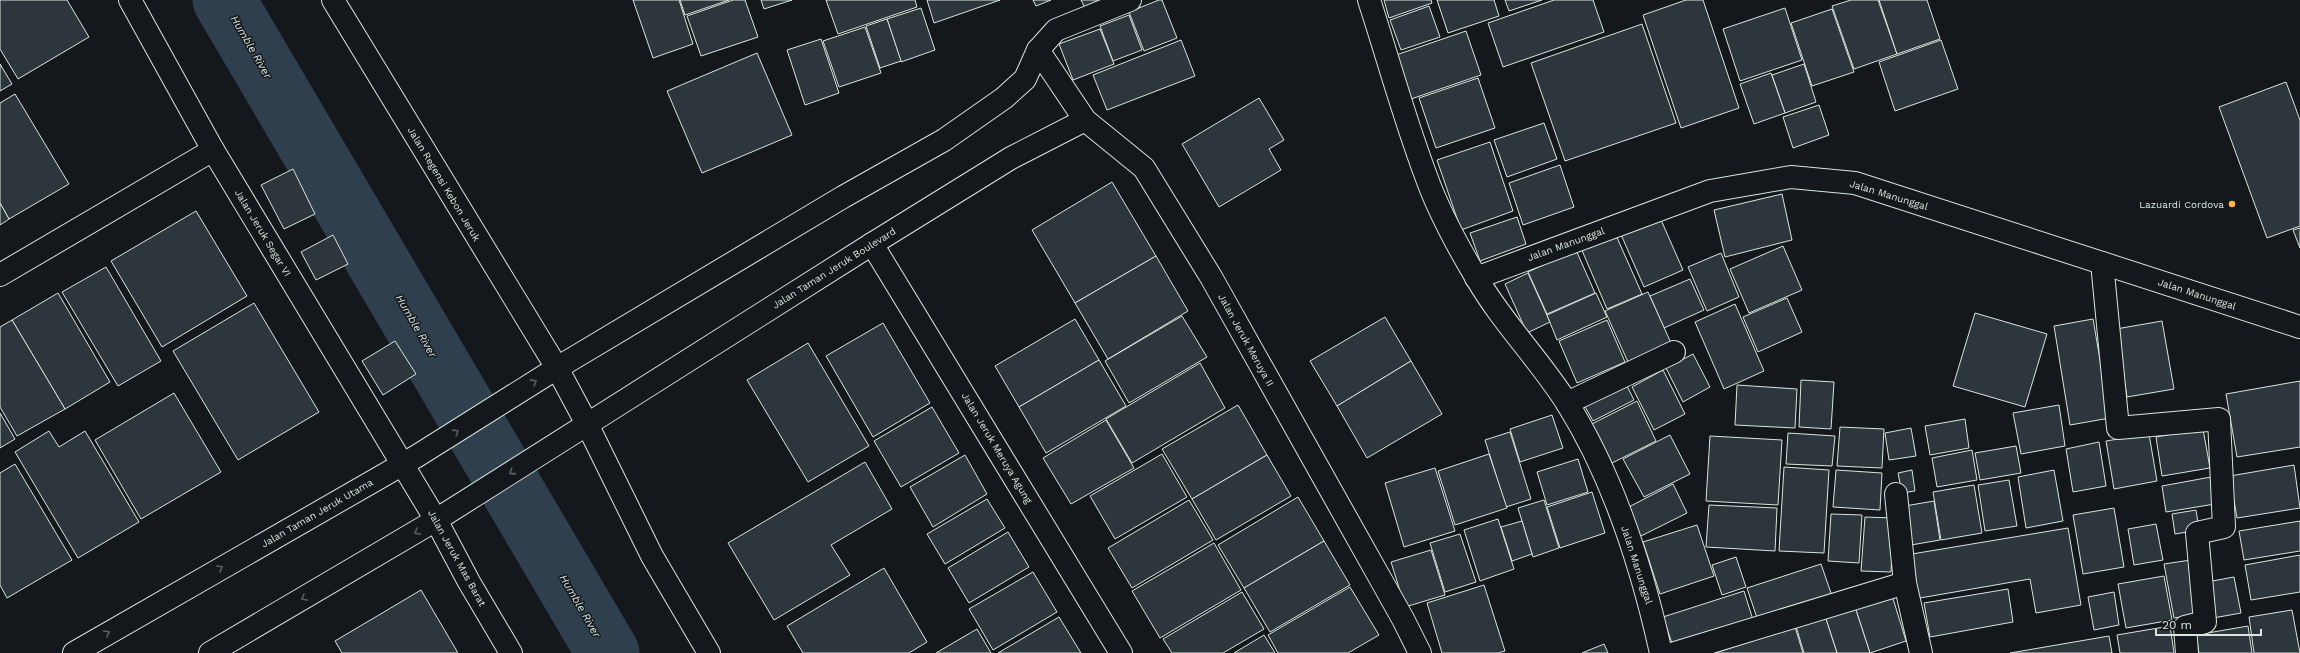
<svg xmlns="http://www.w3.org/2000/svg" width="2300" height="653" font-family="'Work Sans',sans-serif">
<rect width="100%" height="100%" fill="#14181c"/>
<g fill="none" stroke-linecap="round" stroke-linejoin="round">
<polyline stroke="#2f3f4d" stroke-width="63" points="224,0 608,653"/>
</g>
<g fill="#2c363c" stroke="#d8e6dc">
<polygon points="0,0 67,0 89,37 18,79 0,49"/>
<polygon points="633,0 679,0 693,44 653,58"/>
<polygon points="680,0 729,0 685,15"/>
<polygon points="733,0 745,0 758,37 701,56 687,16"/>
<polygon points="761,0 792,0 764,9"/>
<polygon points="826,0 915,0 917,7 838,34"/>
<polygon points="927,0 1000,0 934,23"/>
<polygon points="1033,0 1051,0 1036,6"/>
<polygon points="1081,0 1104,0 1085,8"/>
<polygon points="1159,0 1162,0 1177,38 1144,51 1129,12"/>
<polygon points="1384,0 1431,0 1432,3 1389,18"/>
<polygon points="1437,0 1494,0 1499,16 1448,33"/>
<polygon points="1505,0 1542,0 1509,11"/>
<polygon points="1554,0 1593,0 1604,32 1503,67 1488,23"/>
<polygon points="1686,0 1703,0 1739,108 1681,128 1643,15"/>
<polygon points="1851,0 1878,0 1897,54 1854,69 1832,6"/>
<polygon points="1879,0 1927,0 1940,39 1897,54"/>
<polygon points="1429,6 1440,37 1401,50 1390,20"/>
<polygon points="921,8 935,50 901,62 887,19"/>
<polygon points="1785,8 1802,60 1740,81 1723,29"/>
<polygon points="1832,9 1854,72 1812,86 1791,23"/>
<polygon points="1129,15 1142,50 1113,61 1100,26"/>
<polygon points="887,19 901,61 880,68 866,26"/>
<polygon points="1642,24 1676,123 1565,161 1531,63"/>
<polygon points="865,27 881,73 839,87 823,41"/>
<polygon points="1100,29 1114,64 1073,80 1059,44"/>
<polygon points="1466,31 1481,75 1411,99 1396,55"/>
<polygon points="821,39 839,93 805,105 787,50"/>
<polygon points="1181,40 1195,76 1107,110 1093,75"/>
<polygon points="1941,40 1958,89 1895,111 1879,62"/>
<polygon points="757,53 792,135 702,173 667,91"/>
<polygon points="0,64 12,84 0,91"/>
<polygon points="1804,64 1816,102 1785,113 1772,75"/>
<polygon points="1771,73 1785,113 1754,124 1740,84"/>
<polygon points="1478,78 1495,128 1436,148 1419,98"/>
<polygon points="2286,82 2300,120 2300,226 2267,238 2219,107"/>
<polygon points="15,94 69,184 9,219 0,203 0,103"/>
<polygon points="1259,98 1284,140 1269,149 1281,170 1219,207 1182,144"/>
<polygon points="1819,105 1829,135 1793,148 1783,117"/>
<polygon points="1544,123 1557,159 1507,177 1494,140"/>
<polygon points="1490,142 1513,211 1461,230 1437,160"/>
<polygon points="1560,165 1574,207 1523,225 1509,183"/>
<polygon points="293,169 315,214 284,229 261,185"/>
<polygon points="1112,182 1156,256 1075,303 1032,230"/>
<polygon points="1782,194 1792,240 1725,257 1714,210"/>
<polygon points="0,203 9,219 0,225"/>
<polygon points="196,211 247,296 162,347 111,261"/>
<polygon points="1658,213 1683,270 1644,287 1619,230"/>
<polygon points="1517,217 1526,244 1480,261 1470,233"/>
<polygon points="2300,228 2300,248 2293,230"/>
<polygon points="1615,233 1642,294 1607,309 1581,248"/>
<polygon points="333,235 348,264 316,280 301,252"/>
<polygon points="1783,246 1802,290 1749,313 1730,269"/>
<polygon points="1576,250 1595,293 1547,314 1528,272"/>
<polygon points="1721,253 1739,297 1707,311 1688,267"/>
<polygon points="1156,256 1188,311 1108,359 1075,303"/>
<polygon points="106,267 161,361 118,386 62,292"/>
<polygon points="1528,273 1550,322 1527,333 1505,284"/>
<polygon points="1690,279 1704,310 1664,328 1650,296"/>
<polygon points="1648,292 1671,343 1628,362 1605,311"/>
<polygon points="58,293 110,382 65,409 12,320"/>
<polygon points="1596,293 1607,317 1557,340 1547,315"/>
<polygon points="1787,298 1802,332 1758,352 1743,317"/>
<polygon points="254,303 319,412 238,460 173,351"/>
<polygon points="1735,304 1764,371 1724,389 1695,322"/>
<polygon points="1975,313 2047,334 2025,407 1953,386"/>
<polygon points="1182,316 1207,357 1129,403 1105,361"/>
<polygon points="1385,317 1411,361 1337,406 1310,361"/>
<polygon points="1075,319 1099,360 1019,407 995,366"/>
<polygon points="2093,319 2110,418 2070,425 2054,326"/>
<polygon points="12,320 65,409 17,436 0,407 0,327"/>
<polygon points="1607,320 1625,362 1577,383 1559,341"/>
<polygon points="2162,321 2174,389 2127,397 2116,329"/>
<polygon points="883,323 930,403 873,437 826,356"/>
<polygon points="395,341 416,374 383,395 362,361"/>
<polygon points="808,343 869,446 808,482 747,380"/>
<polygon points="1693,354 1710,387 1683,402 1666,368"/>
<polygon points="1099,360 1126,406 1046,453 1019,407"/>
<polygon points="1411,361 1442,414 1367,458 1337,406"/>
<polygon points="1200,363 1225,408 1132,463 1106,419"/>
<polygon points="1663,370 1685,414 1654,430 1632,387"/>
<polygon points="1801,380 1834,382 1831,429 1799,427"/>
<polygon points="2300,381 2300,447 2237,457 2226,394"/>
<polygon points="1625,382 1634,400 1593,421 1583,403"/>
<polygon points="1737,385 1797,389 1795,428 1735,425"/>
<polygon points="174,393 221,472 141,519 95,440"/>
<polygon points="1637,401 1656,441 1612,463 1592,424"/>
<polygon points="1238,405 1267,455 1192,499 1162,449"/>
<polygon points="2059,405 2065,446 2021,454 2013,413"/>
<polygon points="932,407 959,453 901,487 874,441"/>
<polygon points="0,413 15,439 0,448"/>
<polygon points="1552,415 1563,448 1520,462 1510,429"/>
<polygon points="1965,419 1969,448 1930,455 1925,426"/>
<polygon points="1106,420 1134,468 1071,504 1043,458"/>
<polygon points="1840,427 1884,429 1882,468 1837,466"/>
<polygon points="1911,428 1916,456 1889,460 1885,433"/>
<polygon points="2203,429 2210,468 2162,476 2156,437"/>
<polygon points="49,431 59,447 85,431 139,522 78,558 15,452"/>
<polygon points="1510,432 1531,499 1506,507 1485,440"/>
<polygon points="1788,433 1835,436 1832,466 1786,464"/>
<polygon points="2149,434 2157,481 2114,489 2106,441"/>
<polygon points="1670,435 1690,474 1644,497 1623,459"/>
<polygon points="1710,436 1782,440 1778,505 1706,501"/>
<polygon points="2099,442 2106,486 2073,492 2066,449"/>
<polygon points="2016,446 2021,473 1980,480 1975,453"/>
<polygon points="1972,450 1977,480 1937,487 1932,458"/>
<polygon points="1162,454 1187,497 1115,539 1090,496"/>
<polygon points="1489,454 1507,508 1455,525 1438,471"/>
<polygon points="965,455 987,494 933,527 910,487"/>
<polygon points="1267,455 1291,496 1216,540 1192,499"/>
<polygon points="1578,459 1588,492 1547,505 1537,472"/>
<polygon points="865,462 892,509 831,545 850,575 774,620 728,543"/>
<polygon points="15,464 72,560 7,598 0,585 0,473"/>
<polygon points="2294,465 2300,508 2237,518 2230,476"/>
<polygon points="1784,467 1829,470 1824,553 1779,551"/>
<polygon points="1435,468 1455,531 1404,547 1385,483"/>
<polygon points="1836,470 1882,473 1880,510 1833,507"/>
<polygon points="1912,470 1915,491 1902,493 1898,473"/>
<polygon points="2054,470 2063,521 2026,528 2018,477"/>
<polygon points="2211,477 2215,504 2166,512 2162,486"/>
<polygon points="2009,480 2017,526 1985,531 1978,485"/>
<polygon points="1673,484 1687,513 1639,537 1625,509"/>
<polygon points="1974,485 1982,533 1941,540 1933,492"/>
<polygon points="1592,492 1605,533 1560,548 1547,507"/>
<polygon points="1298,497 1324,541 1244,588 1218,545"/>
<polygon points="987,499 1005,528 945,564 927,534"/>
<polygon points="1189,500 1213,540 1132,588 1108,548"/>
<polygon points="1544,500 1559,548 1533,557 1518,508"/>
<polygon points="1934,501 1940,540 1911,545 1905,506"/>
<polygon points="1709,505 1777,508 1775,551 1706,547"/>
<polygon points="2114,508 2124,567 2083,574 2073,515"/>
<polygon points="2196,510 2199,530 2175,534 2172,514"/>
<polygon points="1831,514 1862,515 1859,563 1828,561"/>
<polygon points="1865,517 1894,518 1891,572 1861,571"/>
<polygon points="1498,519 1514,569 1480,581 1464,530"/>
<polygon points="1522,521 1532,554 1512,561 1501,527"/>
<polygon points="2300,521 2300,551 2244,560 2239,531"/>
<polygon points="2156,524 2163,560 2134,565 2128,529"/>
<polygon points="1697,525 1714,576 1660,594 1643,542"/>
<polygon points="2068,528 2081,605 2036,613 2030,579 1914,599 1906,555"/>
<polygon points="1008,532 1029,567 969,603 948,568"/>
<polygon points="1460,534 1476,582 1445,592 1430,543"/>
<polygon points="1324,541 1350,585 1270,632 1244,588"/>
<polygon points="1214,543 1241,590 1160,638 1132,591"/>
<polygon points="1431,550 1445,595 1405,607 1391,562"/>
<polygon points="2300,555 2300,592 2251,600 2245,565"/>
<polygon points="1736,557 1746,587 1722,595 1712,565"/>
<polygon points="2191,560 2200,614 2174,618 2164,564"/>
<polygon points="1821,564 1832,596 1758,621 1747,588"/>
<polygon points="884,568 927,642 909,653 803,653 787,626"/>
<polygon points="1033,572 1057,612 993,650 969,609"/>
<polygon points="2164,576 2172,620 2126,628 2118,584"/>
<polygon points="2234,577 2241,613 2213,618 2207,582"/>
<polygon points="1484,585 1505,651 1498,653 1442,653 1427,603"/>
<polygon points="1350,587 1379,635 1348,653 1278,653 1268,635"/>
<polygon points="2008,589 2013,622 1930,637 1924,603"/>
<polygon points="421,590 458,653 342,653 335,641"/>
<polygon points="1744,591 1754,623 1674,649 1663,617"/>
<polygon points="1242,592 1264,629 1223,653 1172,653 1163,639"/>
<polygon points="1891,592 1906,641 1870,653 1854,604"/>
<polygon points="2114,592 2119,625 2094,630 2088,597"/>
<polygon points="1854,604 1870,653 1837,653 1824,613"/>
<polygon points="2292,610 2300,653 2254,653 2249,617"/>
<polygon points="1824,613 1837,653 1804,653 1795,623"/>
<polygon points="1059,617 1081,653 998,653"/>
<polygon points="2170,626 2174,653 2120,653 2117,635"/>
<polygon points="2248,626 2252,653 2199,653 2196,635"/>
<polygon points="1795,627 1803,653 1715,653"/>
<polygon points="977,629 991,653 936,653"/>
<polygon points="1264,635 1275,653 1234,653"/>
<polygon points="2109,636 2112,653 2010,653"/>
<polygon points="1604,644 1608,653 1582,653"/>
</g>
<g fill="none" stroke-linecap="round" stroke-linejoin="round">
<g stroke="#d8e6dc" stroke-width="24">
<g id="minor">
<polyline points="130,0 213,150 436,520 469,582 511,653"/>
<polyline points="333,0 557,368 587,424 652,556 709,653"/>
<path d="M1369,0C1388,58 1404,118 1426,176C1438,210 1457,245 1476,277C1501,321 1539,359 1567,403C1614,478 1642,567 1661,653"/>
<polyline points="1038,50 1085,120 1144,168 1211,277 1403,619 1420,653"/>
<polyline points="872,244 1121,653"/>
<polyline points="2102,263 2118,428 2219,419 2224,527 2197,533 2205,622 2185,627 2187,653"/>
<polyline points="0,275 213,150"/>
<polyline points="1476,278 1710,191 1791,177 1855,183 2300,327"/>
<polyline points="1567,403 1674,352"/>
<polyline points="1896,494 1905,583 1921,653"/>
<polyline points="74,653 417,456 557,368 843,197 944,140 1004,98 1025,79 1038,50 1056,30 1130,0"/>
<polyline points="210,653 436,520 872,244 1011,158 1085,120"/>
<polyline points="1675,653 1905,583"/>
</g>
</g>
<use href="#minor" stroke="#14181c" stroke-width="22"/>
</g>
<defs><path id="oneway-chevron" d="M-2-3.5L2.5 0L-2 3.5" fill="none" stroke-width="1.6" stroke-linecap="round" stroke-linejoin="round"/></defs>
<g stroke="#59605f">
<use href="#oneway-chevron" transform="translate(534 382) rotate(-32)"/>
<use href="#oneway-chevron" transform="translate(456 432) rotate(-32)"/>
<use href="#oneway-chevron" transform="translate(512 472) rotate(147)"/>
<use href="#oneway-chevron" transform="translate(417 532) rotate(150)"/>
<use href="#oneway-chevron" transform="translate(220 568) rotate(-30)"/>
<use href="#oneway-chevron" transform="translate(304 598) rotate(150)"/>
<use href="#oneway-chevron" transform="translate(107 633) rotate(-30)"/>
</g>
<circle fill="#ffb74d" stroke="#14181c" stroke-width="1.5" cx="2232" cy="204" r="4"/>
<g text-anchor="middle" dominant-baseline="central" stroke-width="3" stroke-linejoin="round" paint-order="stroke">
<g font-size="10" fill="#d8e6dc" stroke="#14181c">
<text transform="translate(444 184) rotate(59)">Jalan Regensi Kebon Jeruk</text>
<text transform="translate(1889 195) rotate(17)">Jalan Manunggal</text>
<text transform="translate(263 233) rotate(59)">Jalan Jeruk Segar VI</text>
<text transform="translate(1566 244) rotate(-20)">Jalan Manunggal</text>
<text transform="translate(834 268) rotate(-32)">Jalan Taman Jeruk Boulevard</text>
<text transform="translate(2197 294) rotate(18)">Jalan Manunggal</text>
<text transform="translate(1246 340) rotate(61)">Jalan Jeruk Meruya II</text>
<text transform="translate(997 448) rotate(59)">Jalan Jeruk Meruya Agung</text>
<text transform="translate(317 513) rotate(-30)">Jalan Taman Jeruk Utama</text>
<text transform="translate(457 558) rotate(61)">Jalan Jeruk Mas Barat</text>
<text transform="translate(1637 565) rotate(72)">Jalan Manunggal</text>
</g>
<g font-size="10" fill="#d8e6dc" stroke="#14181c" text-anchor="end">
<text x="2224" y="204">Lazuardi Cordova</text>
</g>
<g font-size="11" font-style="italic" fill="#d8e6dc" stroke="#14181c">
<text transform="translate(251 47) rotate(60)">Humble River</text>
<text transform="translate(416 326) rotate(60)">Humble River</text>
<text transform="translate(580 606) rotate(60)">Humble River</text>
</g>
</g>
<path d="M2156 629v6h105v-6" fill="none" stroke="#d8e6dc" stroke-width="2"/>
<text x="2162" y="629" font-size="12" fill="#d8e6dc" stroke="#14181c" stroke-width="3" paint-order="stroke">20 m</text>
</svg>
